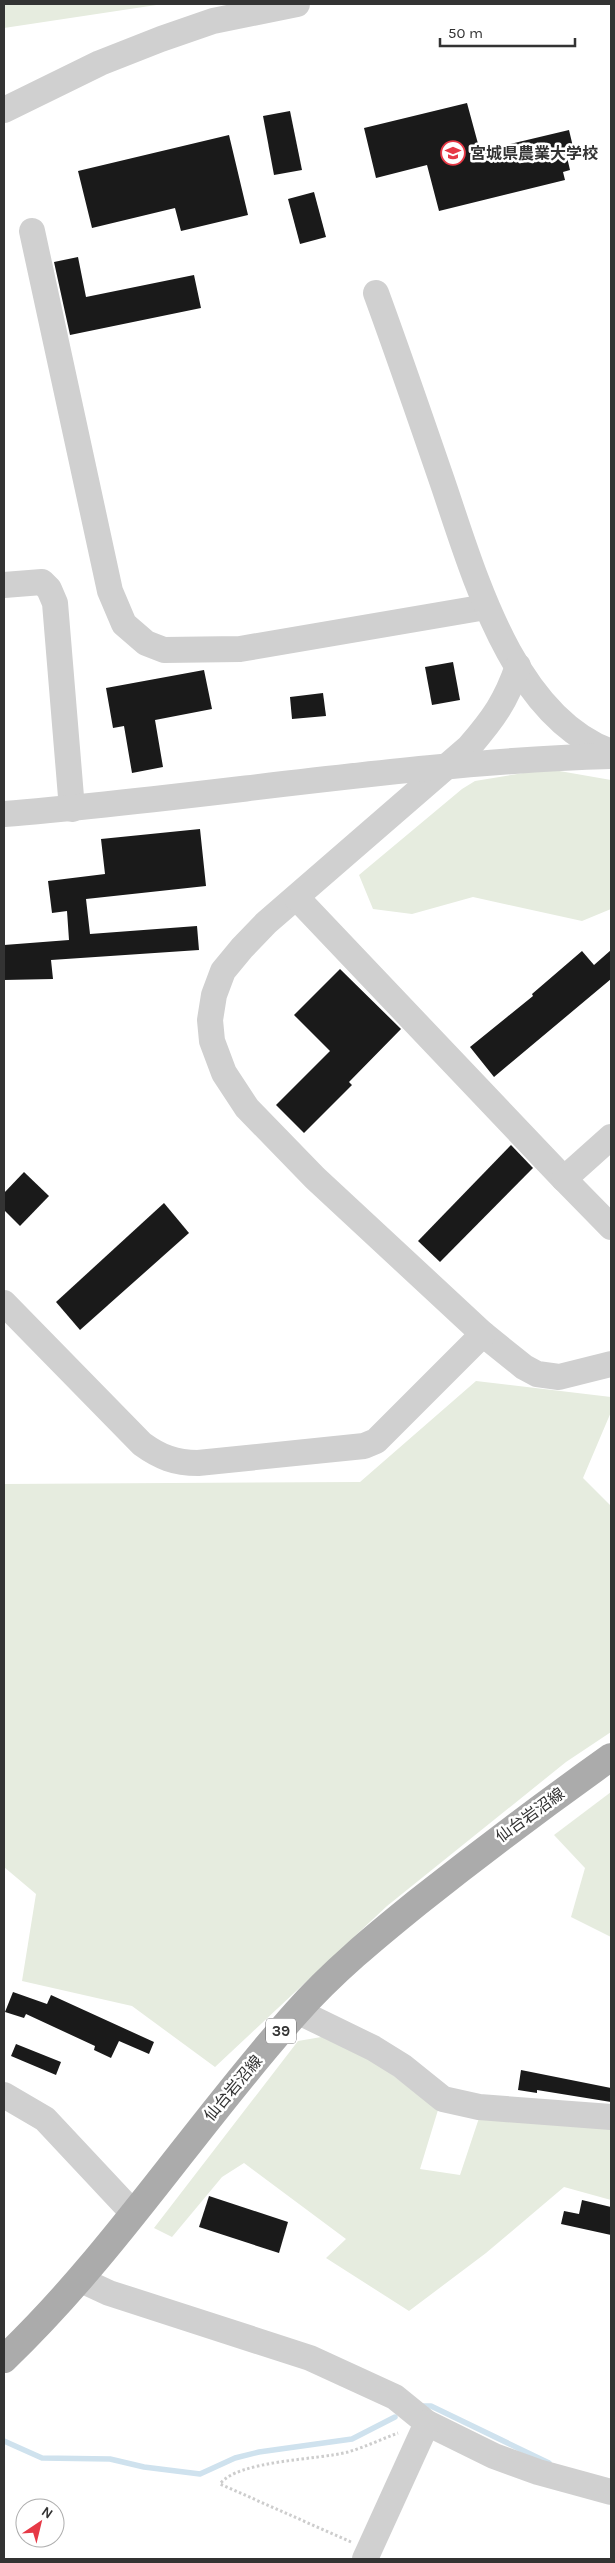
<svg xmlns="http://www.w3.org/2000/svg" width="615" height="2563" font-family="Karla,'Noto Sans JP',sans-serif">
<rect width="100%" height="100%" fill="#fff"/>
<g fill="#e6ecdf">
<polygon points="4,4 163,4 4,28"/>
<polygon points="548,769 611,780 611,909 582,921 473,897 412,914 373,909 359,875 462,789 475,781"/>
<polygon points="476,1381 611,1397 611,1412 583,1478 611,1506 611,1732 566,1762 387,1906 215,2067 132,2006 22,1981 36,1894 4,1867 4,1484 360,1482"/>
<polygon points="611,1792 611,1937 571,1917 585,1868 554,1835"/>
<polygon points="339,2034 438,2110 420,2169 460,2175 479,2118 611,2122 611,2200 564,2187 486,2253 409,2311 326,2258 346,2239 244,2163 222,2177 172,2237 154,2228 298,2041"/>
</g>
<g fill="none" stroke-linecap="round" stroke-linejoin="round">
<g stroke="#cfe2ee" stroke-width="5.5">
<polyline points="423,2406 431,2406 549,2463"/>
<polyline points="4,2441 42,2458 110,2459 144,2467 200,2474 235,2458 259,2452 352,2439 395,2417"/>
</g>
</g>
<g fill="#1a1a1a">
<polygon points="467,103 480,151 569,130 574,151 566,153 570,170 563,172 565,180 439,211 427,165 376,178 364,128"/>
<polygon points="290,111 302,170 274,175 263,116"/>
<polygon points="229,135 248,215 181,231 175,208 92,228 78,171"/>
<polygon points="314,192 326,237 300,244 288,199"/>
<polygon points="78,257 86,297 194,275 201,308 70,335 54,262"/>
<polygon points="453,662 460,700 432,705 425,667"/>
<polygon points="204,670 212,709 155,720 163,767 132,773 124,726 113,728 106,688"/>
<polygon points="323,693 326,716 292,719 290,697"/>
<polygon points="200,829 206,886 86,899 90,934 197,926 199,950 51,960 53,979 4,980 4,945 69,940 67,911 52,913 48,881 105,874 101,839"/>
<polygon points="611,950 611,979 494,1077 470,1047 533,996 532,994 582,951 594,965"/>
<polygon points="340,969 401,1029 349,1082 352,1085 304,1133 276,1105 330,1051 294,1015"/>
<polygon points="511,1145 533,1168 440,1262 418,1241"/>
<polygon points="24,1172 49,1196 20,1226 4,1210 4,1193"/>
<polygon points="164,1203 189,1233 80,1330 56,1302"/>
<polygon points="13,1992 47,2004 51,1995 154,2042 149,2054 119,2041 111,2058 94,2050 95,2046 26,2014 24,2018 5,2012"/>
<polygon points="16,2044 61,2062 56,2075 11,2056"/>
<polygon points="521,2070 611,2088 611,2102 537,2090 537,2093 518,2090"/>
<polygon points="209,2196 288,2222 279,2253 199,2227"/>
<polygon points="582,2200 611,2207 611,2235 561,2224 564,2211 579,2214"/>
</g>
<g fill="none" stroke-linecap="round" stroke-linejoin="round">
<path stroke="#cdcdcd" stroke-width="3" stroke-dasharray="2.5 2.5" stroke-linecap="butt" d="M351,2542L220,2484C238,2460 318,2460 348,2452C365,2447 382,2439 398,2433"/>
<g stroke="#d0d0d0" stroke-width="26">
<polyline points="4,110 100,63 161,39 213,21 297,4"/>
<polyline points="32,231 110,591 124,624 146,643 164,650 240,649 486,607"/>
<path d="M376,293C398,353 419,414 440,475C472,567 510,715 611,752"/>
<polyline points="4,585 42,582 49,589 55,603 72,809"/>
<path d="M518,666C506,701 494,718 469,747L266,923L242,948L223,971L214,995L210,1020L212,1041L224,1073L247,1108L315,1178L483,1334L524,1367L537,1374L559,1377L611,1364"/>
<path d="M4,814C206,798 408,762 611,756"/>
<polyline points="297,898 564,1179"/>
<polyline points="611,1137 564,1179 611,1227"/>
<path d="M4,1303L142,1444C160,1457 175,1463 198,1463L364,1446L376,1441L483,1334"/>
<polyline points="297,2011 373,2048 402,2066 443,2099 479,2107 611,2117"/>
<polyline points="4,2095 45,2119 134,2214"/>
<polyline points="81,2280 109,2293 310,2358 395,2397 427,2423 494,2456 538,2472 611,2492"/>
<polyline points="365,2559 427,2423"/>
</g>
<path stroke="#ababab" stroke-width="28" d="M4,2359C114,2254 195,2126 296,2013C332,1972 376,1936 418,1902C481,1852 545,1804 611,1757"/>
</g>
<defs>
<g id="university-ring" transform="scale(1.25)"><circle r="9.5" fill="#fff" stroke="#e63946" stroke-width="1.5"/><path d="M0-5L7-2L0 1L-7-2ZM-4 1L0 2.5L4 1V4Q0 6-4 4Z" fill="#e63946"/></g>
</defs>
<g fill-rule="evenodd">
<use href="#university-ring" x="453" y="153"/>
</g>
<g text-anchor="middle" dominant-baseline="central" stroke-width="5" stroke-linejoin="round" paint-order="stroke">
<rect fill="#fff" stroke="#707070" stroke-width="1" x="266" y="2018.5" width="30" height="25" rx="4"/>
<g font-size="15" font-weight="bold" fill="#333">
<text x="281" y="2031">39</text>
</g>
<g font-size="16" font-weight="bold" fill="#333" stroke="#fff" text-anchor="start">
<text x="470" y="153">宮城県農業大学校</text>
</g>
<g font-size="16" fill="#333" stroke="#fff">
<text transform="translate(530 1815) rotate(-36)">仙台岩沼線</text>
<text transform="translate(233 2088) rotate(-50)">仙台岩沼線</text>
</g>
</g>
<rect width="615" height="2563" fill="none" stroke="#333333" stroke-width="10"/>
<g transform="translate(40 2523) rotate(35)"><circle r="24" fill="#ffffff" stroke="#adadad"/>
<path d="M0-4L9 19L0 12L-9 19Z" fill="#e63946"/>
<text y="-8" font-size="14" font-weight="bold" text-anchor="middle" fill="#333333">N</text>
</g>
<path d="M440 38v8h135v-8" fill="none" stroke="#333333" stroke-width="2.5"/>
<text x="448" y="38" font-size="15" fill="#333333" stroke="#ffffff" stroke-width="4" paint-order="stroke">50 m</text>
</svg>
